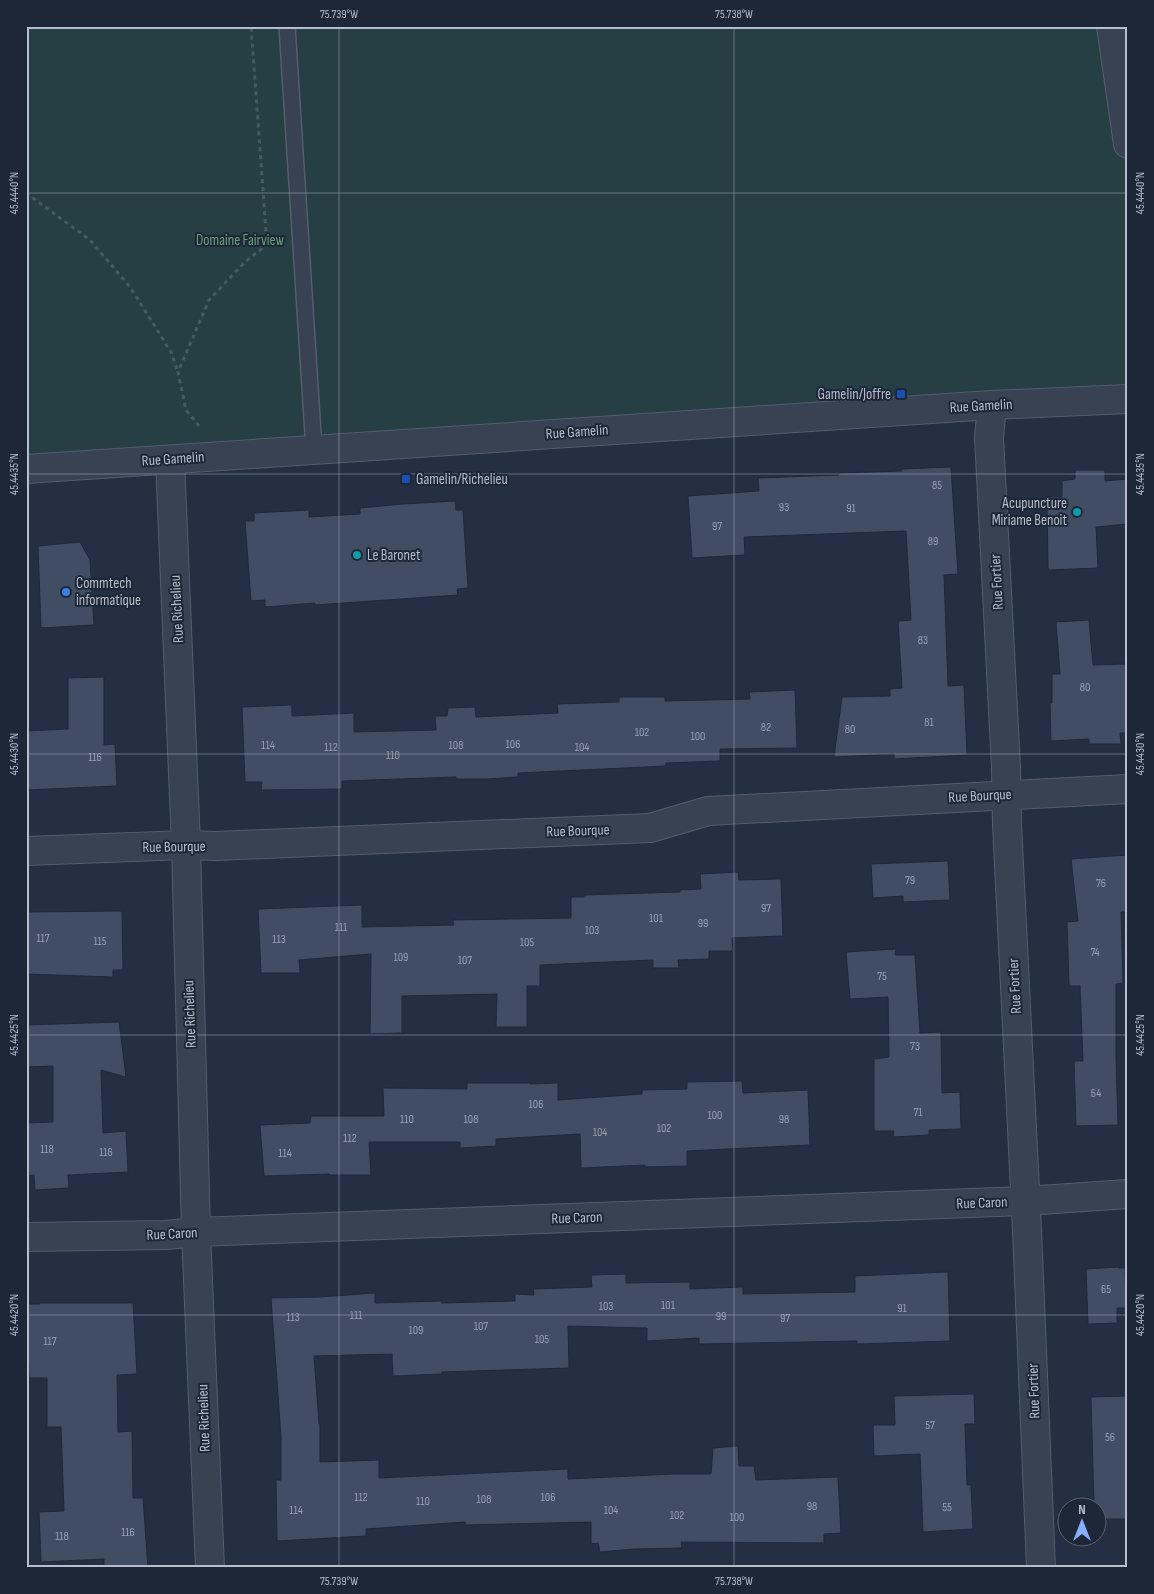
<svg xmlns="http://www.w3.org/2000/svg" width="1154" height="1594" font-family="'Sofia Sans Condensed',sans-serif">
<rect width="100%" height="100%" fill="#242f43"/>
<polygon fill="#263f44" points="26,26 1111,26 1128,148 1128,399 26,469"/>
<g fill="#404d63" stroke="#20293a">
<polygon points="951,467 958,574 944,575 948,686 964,685 967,755 894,759 894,754 834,757 842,697 890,696 890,689 902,688 898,621 911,620 906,531 744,537 745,555 692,558 688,496 759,491 758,478 839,475 839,473 902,471 901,469"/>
<polygon points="1075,470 1105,470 1105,481 1128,479 1128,524 1096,527 1098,568 1048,570 1047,497 1062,497 1062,481 1075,479"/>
<polygon points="455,501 456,510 463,510 468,588 457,589 458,595 315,605 315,603 265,607 265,600 251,601 245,521 254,521 254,513 309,510 309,517 360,514 360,508 403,504"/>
<polygon points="80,542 90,560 94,625 41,628 38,546"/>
<polygon points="1089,620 1093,665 1128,664 1128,733 1120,733 1121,744 1089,744 1089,739 1051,741 1050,703 1052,703 1052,674 1060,674 1056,622"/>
<polygon points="104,677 104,745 115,744 117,786 26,790 26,731 68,729 68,678"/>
<polygon points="795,690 797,748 720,749 720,761 666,763 666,766 518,773 518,777 487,779 456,779 456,777 342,781 342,789 261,790 262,782 245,782 242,707 292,705 292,716 354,713 354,732 436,730 435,716 447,716 448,708 475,707 476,717 558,713 557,704 619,702 619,697 665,697 665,701 750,699 749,692"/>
<polygon points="1128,855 1128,912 1121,912 1123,983 1116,984 1116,1058 1118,1125 1076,1126 1074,1061 1083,1061 1080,986 1069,986 1067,922 1078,921 1071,859"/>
<polygon points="948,861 950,900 903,902 903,896 873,898 871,864"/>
<polygon points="738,872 739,880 781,879 783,936 732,938 733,951 709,951 709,959 678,960 679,968 653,968 653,960 540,965 540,986 527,986 527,1027 496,1027 497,994 402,996 402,1033 370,1034 371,954 299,960 300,973 261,973 258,909 362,905 362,927 454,925 453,920 571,918 571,897 584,897 584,895 680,892 680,890 701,889 700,874"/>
<polygon points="122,911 123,970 113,970 113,977 26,974 26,912"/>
<polygon points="896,949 895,955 915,955 920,1033 941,1032 942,1093 960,1092 961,1129 929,1130 929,1135 893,1137 894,1131 874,1131 874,1059 889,1057 888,997 850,999 846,952"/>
<polygon points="119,1022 126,1077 101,1070 103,1133 126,1131 128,1172 68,1175 69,1188 35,1190 34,1175 26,1176 26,1123 53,1122 53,1066 26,1067 26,1025"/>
<polygon points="742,1081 743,1093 808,1090 810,1145 687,1151 687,1166 645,1167 645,1165 581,1168 580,1134 496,1139 496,1146 460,1148 460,1142 369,1142 371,1175 329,1175 329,1174 264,1176 260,1125 310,1123 311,1116 384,1116 383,1088 467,1089 467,1083 530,1083 530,1084 558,1083 558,1100 642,1094 642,1090 687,1089 687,1082"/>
<polygon points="1119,1267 1119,1268 1125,1268 1126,1308 1117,1308 1117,1323 1088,1324 1086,1269"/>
<polygon points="948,1272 950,1341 857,1344 857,1341 699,1344 699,1338 647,1341 647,1328 568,1326 569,1368 442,1372 442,1374 393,1376 392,1354 314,1356 319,1424 320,1424 320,1462 379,1460 379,1478 568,1469 568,1479 674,1474 711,1474 713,1448 738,1446 739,1466 754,1466 756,1480 838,1477 841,1533 824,1534 824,1543 681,1542 682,1548 634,1549 600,1552 598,1543 591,1544 591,1522 466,1525 465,1522 366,1529 366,1536 277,1541 276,1480 281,1480 281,1437 271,1298 319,1297 375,1293 375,1303 442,1301 442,1303 515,1301 515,1294 534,1295 533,1289 592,1287 591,1275 626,1274 626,1283 690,1282 690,1289 743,1287 743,1294 855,1292 855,1276"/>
<polygon points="39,1303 133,1303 137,1374 117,1375 118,1432 132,1431 133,1498 143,1498 148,1568 104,1568 104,1559 41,1562 39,1512 64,1511 61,1427 47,1427 47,1378 29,1378 27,1304 40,1304"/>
<polygon points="974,1394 975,1424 965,1424 967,1485 971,1485 973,1529 923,1532 920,1454 874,1456 873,1425 895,1425 894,1396"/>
<polygon points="1128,1396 1128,1519 1096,1519 1096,1506 1094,1506 1091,1397"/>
</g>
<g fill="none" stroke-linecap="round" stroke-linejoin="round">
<g stroke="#545d6d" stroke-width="18">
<polyline id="service" points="287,26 314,450"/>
</g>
<g stroke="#545d6d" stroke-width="30">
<g id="minor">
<polyline points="1111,26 1128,144"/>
<polyline points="992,405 989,437 1006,768 1007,824 1027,1230 1041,1568"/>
<polyline points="170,460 186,845 196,1232 210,1568"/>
<polyline points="26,851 186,845 216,846 650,828 708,811 1128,789"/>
<polyline points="26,1237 166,1235 196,1232 1025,1201 1128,1194"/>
</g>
</g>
<g stroke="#545d6d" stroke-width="30">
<polyline id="tertiary" points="26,469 992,405 1128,399"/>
</g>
<g stroke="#455c61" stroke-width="3" stroke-dasharray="4 4" stroke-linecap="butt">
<polyline points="26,193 90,240 130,287 171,352 178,372"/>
<polyline points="199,426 186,410 178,372 209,300 245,262 267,245 251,26"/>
</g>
<use href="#service" stroke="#394253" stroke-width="15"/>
<use href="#minor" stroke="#394253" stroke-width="28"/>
<use href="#tertiary" stroke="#394253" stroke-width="28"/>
</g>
<path fill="none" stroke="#b6bdcd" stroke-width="1" stroke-opacity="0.45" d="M339,26V1568M734,26V1568M26,193H1128M26,474H1128M26,754H1128M26,1035H1128M26,1315H1128"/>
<g fill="#1a4fb4" stroke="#1d2738" stroke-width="2">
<rect x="896" y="389" width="10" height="10" rx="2.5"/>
<rect x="401" y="474" width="10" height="10" rx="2.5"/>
</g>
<g fill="#0f9aa8" stroke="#1d2738" stroke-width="2">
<circle cx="1077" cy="512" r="5"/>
<circle cx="357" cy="555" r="5"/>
</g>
<circle fill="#3f7fe0" stroke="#1d2738" stroke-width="2" cx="66" cy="592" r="5"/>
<g text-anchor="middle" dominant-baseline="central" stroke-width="4" stroke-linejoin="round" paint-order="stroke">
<g font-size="12" fill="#98a1b2">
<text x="937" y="485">85</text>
<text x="784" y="507">93</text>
<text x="851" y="508">91</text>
<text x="717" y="526">97</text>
<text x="933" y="541">89</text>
<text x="923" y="640">83</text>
<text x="1085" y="687">80</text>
<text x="929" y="722">81</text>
<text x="766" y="727">82</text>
<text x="850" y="729">80</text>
<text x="642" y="732">102</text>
<text x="698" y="736">100</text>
<text x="513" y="744">106</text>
<text x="268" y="745">114</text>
<text x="456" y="745">108</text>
<text x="331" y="747">112</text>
<text x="582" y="747">104</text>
<text x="393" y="755">110</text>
<text x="95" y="757">116</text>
<text x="910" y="880">79</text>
<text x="1101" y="883">76</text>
<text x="766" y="908">97</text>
<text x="656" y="918">101</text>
<text x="703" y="923">99</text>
<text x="341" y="927">111</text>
<text x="592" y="930">103</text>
<text x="43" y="938">117</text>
<text x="279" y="939">113</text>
<text x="100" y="941">115</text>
<text x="527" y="942">105</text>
<text x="1095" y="952">74</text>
<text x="401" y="957">109</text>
<text x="465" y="960">107</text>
<text x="882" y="976">75</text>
<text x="915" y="1046">73</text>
<text x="1096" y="1093">64</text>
<text x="536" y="1104">106</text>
<text x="918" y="1112">71</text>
<text x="715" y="1115">100</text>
<text x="407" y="1119">110</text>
<text x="471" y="1119">108</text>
<text x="784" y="1119">98</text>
<text x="664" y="1128">102</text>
<text x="600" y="1132">104</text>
<text x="350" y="1138">112</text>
<text x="47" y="1149">118</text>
<text x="106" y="1152">116</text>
<text x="285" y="1153">114</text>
<text x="1106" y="1289">65</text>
<text x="668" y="1305">101</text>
<text x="606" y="1306">103</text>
<text x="902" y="1308">91</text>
<text x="356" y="1315">111</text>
<text x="721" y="1316">99</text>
<text x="293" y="1317">113</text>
<text x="785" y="1318">97</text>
<text x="481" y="1326">107</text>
<text x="416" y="1330">109</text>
<text x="542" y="1339">105</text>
<text x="50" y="1341">117</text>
<text x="930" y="1425">57</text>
<text x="1110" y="1437">56</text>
<text x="361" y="1497">112</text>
<text x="548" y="1497">106</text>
<text x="484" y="1499">108</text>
<text x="423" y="1501">110</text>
<text x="812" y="1506">98</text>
<text x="947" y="1507">55</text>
<text x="296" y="1510">114</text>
<text x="611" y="1510">104</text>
<text x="677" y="1515">102</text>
<text x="737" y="1517">100</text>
<text x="128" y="1532">116</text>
<text x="62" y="1536">118</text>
</g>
<g font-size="15" fill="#6b9f7b" stroke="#1d2738">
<text x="240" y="240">Domaine Fairview</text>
</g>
<g font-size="15" fill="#b6bdcd" stroke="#1d2738" text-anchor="start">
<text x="891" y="394" text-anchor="end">Gamelin/Joffre</text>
<text x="416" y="479">Gamelin/Richelieu</text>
<text x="1067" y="503" text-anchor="end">Acupuncture<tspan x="1067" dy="17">Miriame Benoit</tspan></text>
<text x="367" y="555">Le Baronet</text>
<text x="76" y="583">Commtech<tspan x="76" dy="17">informatique</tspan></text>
</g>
<g font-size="15" fill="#b6bdcd" stroke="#1d2738">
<text transform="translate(981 406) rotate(-3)">Rue Gamelin</text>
<text transform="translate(577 432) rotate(-4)">Rue Gamelin</text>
<text transform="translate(173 459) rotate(-4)">Rue Gamelin</text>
<text transform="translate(997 582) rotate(-93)">Rue Fortier</text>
<text transform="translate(177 609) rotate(-93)">Rue Richelieu</text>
<text transform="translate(980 796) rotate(-3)">Rue Bourque</text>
<text transform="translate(578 831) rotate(-2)">Rue Bourque</text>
<text transform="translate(174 847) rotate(-1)">Rue Bourque</text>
<text transform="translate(1015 986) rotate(-93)">Rue Fortier</text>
<text transform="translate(190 1014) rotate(-92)">Rue Richelieu</text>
<text transform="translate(982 1203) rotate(-2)">Rue Caron</text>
<text transform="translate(577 1218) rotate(-2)">Rue Caron</text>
<text transform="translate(172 1234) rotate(-3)">Rue Caron</text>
<text transform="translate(1034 1391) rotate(-92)">Rue Fortier</text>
<text transform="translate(204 1418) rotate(-92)">Rue Richelieu</text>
</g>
</g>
<rect width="1154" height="1594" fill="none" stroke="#1d2738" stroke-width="55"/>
<g transform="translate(1082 1522)"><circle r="24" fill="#1d2738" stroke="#5a6374"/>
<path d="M0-4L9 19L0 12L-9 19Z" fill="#89aeff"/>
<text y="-8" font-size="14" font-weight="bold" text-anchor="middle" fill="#b6bdcd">N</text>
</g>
<rect x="28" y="28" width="1098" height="1538" fill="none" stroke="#b6bdcd" stroke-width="2"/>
<g font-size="12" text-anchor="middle" fill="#b6bdcd">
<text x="339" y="18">75.739°W</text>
<text x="734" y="18">75.738°W</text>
<text transform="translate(14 193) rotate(-90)" y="4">45.4440°N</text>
<text transform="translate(1140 193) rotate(-90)" y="4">45.4440°N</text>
<text transform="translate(14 474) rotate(-90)" y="4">45.4435°N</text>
<text transform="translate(1140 474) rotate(-90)" y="4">45.4435°N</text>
<text transform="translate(14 754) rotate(-90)" y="4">45.4430°N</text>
<text transform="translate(1140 754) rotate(-90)" y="4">45.4430°N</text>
<text transform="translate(14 1035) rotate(-90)" y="4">45.4425°N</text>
<text transform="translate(1140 1035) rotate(-90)" y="4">45.4425°N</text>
<text transform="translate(14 1315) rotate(-90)" y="4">45.4420°N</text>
<text transform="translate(1140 1315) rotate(-90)" y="4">45.4420°N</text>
<text x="339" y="1585">75.739°W</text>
<text x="734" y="1585">75.738°W</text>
</g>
</svg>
